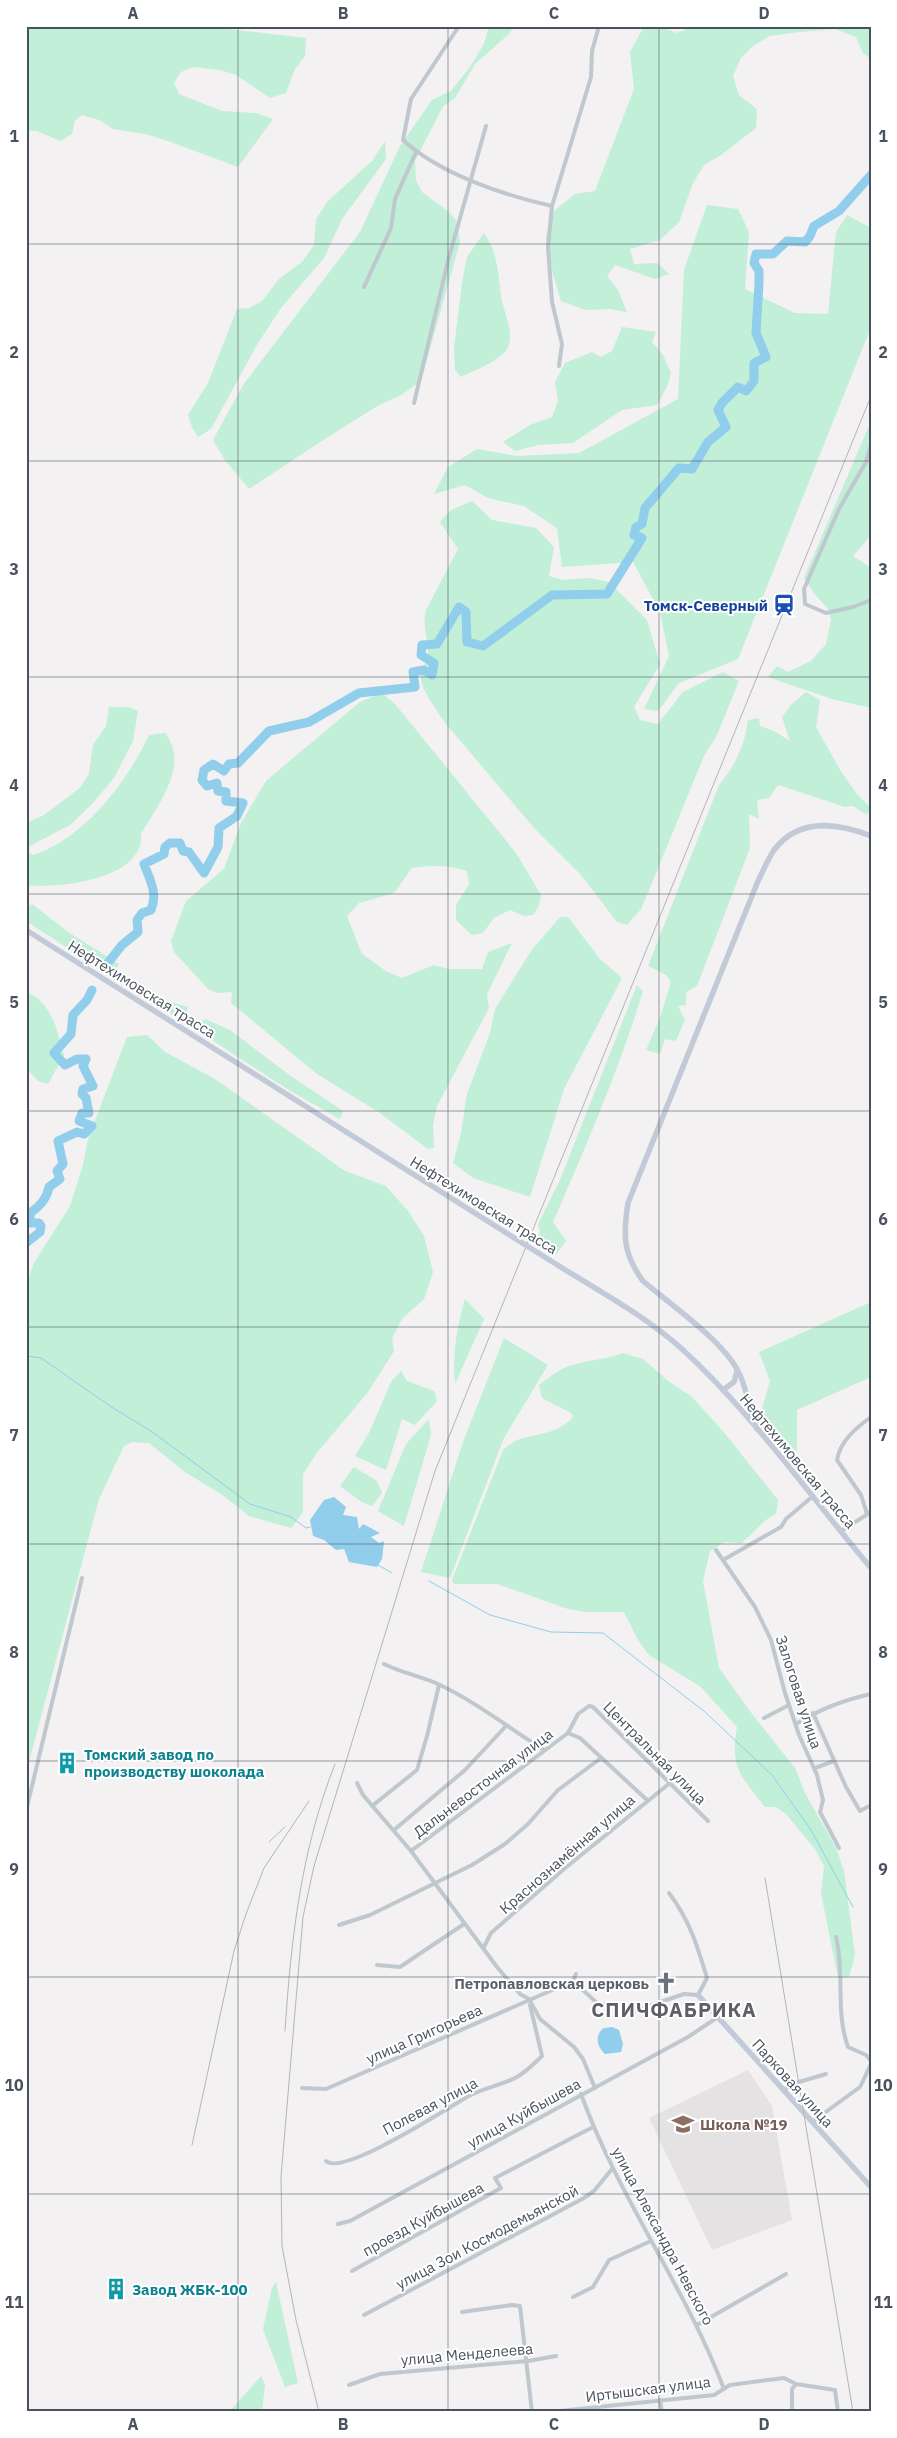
<svg xmlns="http://www.w3.org/2000/svg" width="897" height="2438" font-family="'IBM Plex Sans',sans-serif">
<rect width="100%" height="100%" fill="#f3f1f1"/>
<polygon fill="#e4e2e3" points="748,2070 772,2106 792,2220 712,2250 649,2118"/>
<g fill="#c1efd8">
<polygon points="26,26 209,27 306,38 305,56 295,69 286,93 270,98 236,75 220,70 193,67 181,72 174,83 179,94 222,111 256,113 273,119 238,167 168,141 145,134 113,129 99,120 82,115 75,120 72,134 60,141 37,131 26,131"/>
<polygon points="489,26 513,26 510,33 475,64 455,98 443,106 415,161 416,180 422,192 449,212 457,222 460,242 421,381 401,395 379,405 317,444 249,489 225,460 213,440 243,385 360,232 400,146 432,100 451,91 470,67 484,44"/>
<polygon points="659,26 677,33 695,26 871,26 871,59 863,53 856,37 835,29 800,32 769,36 752,47 741,58 733,76 739,95 757,109 756,128 721,155 704,165 693,183 679,222 660,240 630,249 634,264 657,263 669,274 655,279 615,265 607,276 618,290 627,312 609,309 586,310 561,301 553,274 546,237 554,211 575,194 595,191 634,89 630,52 643,28"/>
<polygon points="385,141 386,159 342,219 324,258 281,308 258,343 211,429 198,437 192,427 188,415 208,383 237,309 249,308 262,301 279,279 302,262 314,245 316,219 328,201 372,161"/>
<polygon points="707,205 738,209 749,232 745,289 795,313 828,314 836,232 847,215 871,228 871,327 738,659 679,683 658,711 644,709 669,656 660,612 633,562 562,567 557,528 524,506 488,498 465,485 434,494 448,467 477,449 517,456 579,453 678,399 684,270"/>
<path d="M484,233C487,238 491,244 493,250C498,265 499,280 501,296C503,311 516,334 507,349C500,361 473,371 461,377L455,370L454,348L462,283L467,257Z"/>
<polygon points="622,327 656,332 652,342 663,355 671,373 667,387 657,405 622,410 573,443 538,445 515,451 503,442 530,425 552,417 558,401 555,382 565,363 592,352 601,357 612,351"/>
<polygon points="871,421 871,535 853,556 871,568 871,708 832,699 768,677 777,666 788,672 811,661 826,644 831,620 828,609 814,593 804,578"/>
<path d="M472,501L492,520L536,528L554,547L549,576L563,580L589,578L609,582L647,620L660,664L634,707L640,720L658,724L683,692L723,672L739,681L717,735L704,756L647,895L641,909L627,925L617,922L581,875L535,829L452,731C444,722 420,688 421,678C421,669 428,661 428,652C428,638 422,624 426,610L458,549L440,522L451,510Z"/>
<path d="M806,692L820,700L816,727L840,770L856,793L871,808L867,815L853,806L845,807L778,785L769,798L757,800L759,819L749,814L750,848L697,986L686,992V1005L678,1006L685,1020L676,1041L665,1039L660,1054L646,1050L660,1018L671,982L666,975L648,966L719,785C735,766 745,745 748,720L759,718L760,726L774,731L790,741L782,717L791,705Z"/>
<path d="M382,693L395,704L516,853L541,895L539,906L533,915L524,916L510,910L494,918L483,933L472,935L456,920V905L469,884L467,871C449,865 431,865 412,868L394,893L359,903L347,916L362,954L386,971L402,978L434,965L448,969H482L488,952L512,943L487,994L489,1008L437,1106L433,1125L434,1148L428,1149L377,1111L317,1074L231,1003L232,992L218,993L208,989L174,952L171,941L186,901L224,869L241,823L266,781L360,702Z"/>
<polygon points="109,707 128,707 138,711 133,741 114,778 92,804 70,825 26,848 26,823 44,815 80,788 89,774 93,745 106,726"/>
<path d="M165,733C190,765 158,805 141,834C145,879 58,889 26,885V851L33,855C84,839 127,782 149,735Z"/>
<polygon points="32,904 68,932 119,964 111,976 26,921 26,908"/>
<polygon points="560,917 568,917 600,959 622,978 564,1089 530,1197 473,1178 453,1163 461,1133 467,1094 490,1033 495,1009 531,951"/>
<path d="M637,985L643,991C619,1070 586,1146 553,1222L566,1241L555,1256L533,1240L540,1232L538,1224L560,1180Z"/>
<path d="M26,992C51,1001 58,1032 64,1055L48,1084L38,1081L28,1070Z"/>
<polygon points="150,1000 167,1001 188,1007 186,1015 199,1024 205,1019 230,1030 288,1074 343,1111 340,1119 292,1092"/>
<polygon points="147,1035 165,1052 215,1079 345,1171 386,1186 408,1211 424,1236 433,1272 424,1299 402,1319 392,1338 394,1351 368,1392 316,1454 303,1474 303,1512 291,1528 249,1516 224,1496 185,1472 149,1443 132,1442 124,1446 99,1499 26,1773 26,1284 34,1263 70,1206 83,1165 88,1139 127,1037"/>
<path d="M465,1299L484,1319L455,1384C452,1353 457,1328 465,1299Z"/>
<polygon points="871,1302 871,1377 797,1410 797,1452 760,1416 770,1381 759,1352"/>
<polygon points="504,1338 548,1365 504,1438 450,1578 421,1572 463,1442"/>
<path d="M623,1353L643,1359L668,1381L691,1396L722,1430L778,1500L776,1514C762,1520 754,1534 741,1543L725,1542L710,1551L703,1581L719,1668L752,1714L795,1768L805,1793L836,1848L844,1871L855,1955L849,1977L838,1978L821,1893L824,1866L815,1849L786,1814L776,1807H765C740,1775 730,1768 737,1727L701,1687L649,1655L638,1640L624,1612H587L568,1609L497,1584H454L452,1580L503,1450C508,1446 514,1441 520,1439C540,1433 558,1434 573,1417L571,1413L542,1398L539,1385C548,1378 558,1370 569,1366C587,1360 605,1360 623,1353Z"/>
<polygon points="401,1371 407,1381 434,1391 437,1401 415,1425 402,1419 386,1470 355,1456 370,1431 391,1382"/>
<polygon points="429,1419 431,1435 404,1526 378,1511 406,1444"/>
<polygon points="354,1467 377,1481 382,1493 372,1506 362,1502 340,1486"/>
<polygon points="276,2282 298,2383 285,2387 263,2329 272,2288"/>
<polygon points="261,2376 265,2384 262,2412 229,2412"/>
</g>
<g fill="#90ceeb">
<polygon points="334,1497 346,1507 343,1515 357,1517 359,1529 363,1524 380,1533 371,1537 379,1543 384,1541 382,1559 377,1567 349,1562 344,1549 336,1550 324,1540 313,1536 310,1520 324,1500"/>
<path d="M612,2027L619,2030L623,2044L621,2052L605,2054C597,2047 594,2035 604,2028Z"/>
</g>
<g fill="none" stroke-linecap="round" stroke-linejoin="round">
<g stroke="#90ceeb" stroke-width="1">
<polyline points="26,1356 41,1358 113,1408 151,1431 250,1504 291,1517 306,1528 310,1527"/>
<polyline points="378,1565 392,1573"/>
<polyline points="429,1581 490,1615 551,1632 603,1633 705,1712 772,1775 811,1830 853,1907"/>
</g>
<g stroke="#90ceeb" stroke-width="9">
<path d="M107,964L122,945L138,932L137,920L142,913L151,910C158,893 150,880 144,864L164,854L165,847L170,843H180L183,851L189,852L204,873L218,847L219,828L237,816L243,803L226,801V792L218,791L217,783L207,786L202,780L204,770L213,764L224,771L229,764L238,763L269,731L309,722L359,693L415,687L413,672L424,670L432,675L434,663L421,655L422,645L437,644L459,607L466,612L467,642L483,646L552,595L607,594L642,538L634,535L636,527L642,524L645,508L679,468L692,469L708,442L726,427L718,410L722,403L738,387L746,391L754,381V363L766,357L756,333L759,283V271L754,263L756,254H773L787,241L805,242L810,236L814,226L839,211L871,175"/>
<path d="M26,1243L40,1232L41,1226L39,1223H30V1213C39,1207 47,1198 49,1187L60,1179L57,1171L63,1164L58,1141L77,1132L84,1134L92,1126L79,1121L82,1113H89L86,1098L82,1094L83,1089L93,1086L83,1066L86,1059H77L65,1065L54,1053L71,1034L73,1015L87,1000L92,990"/>
</g>
<g stroke="#bfc7cf" stroke-width="4">
<path d="M459,26L411,99L403,140C440,174 503,195 552,206"/>
<polyline points="364,287 391,228 395,199 416,152"/>
<polyline points="559,366 562,344 552,302 548,247 552,206 591,77 592,51 599,26"/>
<polyline points="414,403 449,257 486,126"/>
<polyline points="871,445 866,462 839,509 804,589 805,604 826,613 853,607 871,600"/>
<path d="M867,1514L861,1495L837,1460C840,1441 856,1428 871,1417"/>
<polyline points="841,1531 871,1512"/>
<polyline points="716,1550 755,1607 771,1640 785,1693 799,1735 817,1775 823,1800 820,1812 839,1848"/>
<polyline points="723,1560 781,1527 786,1519 813,1496"/>
<path d="M384,1664C402,1673 420,1676 438,1684C476,1702 509,1728 544,1750"/>
<polyline points="813,1713 846,1787 860,1811 871,1805"/>
<polyline points="764,1718 789,1705"/>
<path d="M796,1724C820,1709 843,1700 871,1694"/>
<polyline points="568,1733 578,1714 589,1706 593,1707 708,1821"/>
<polyline points="568,1733 580,1738 647,1800"/>
<polyline points="815,1768 834,1761"/>
<polyline points="357,1783 363,1795 411,1851 497,1967 520,1994 529,1999 540,2019 574,2047 583,2059 595,2088"/>
<polyline points="372,1806 417,1770 427,1736 439,1685"/>
<polyline points="26,1811 82,1578"/>
<polyline points="394,1830 465,1770 506,1726"/>
<polyline points="411,1851 568,1733"/>
<polyline points="339,1925 370,1915 472,1865 505,1844 528,1824 558,1790 601,1758"/>
<path d="M836,1937C845,1974 835,2011 848,2047L866,2055L871,2061"/>
<polyline points="484,1947 491,1933 564,1869 670,1783"/>
<polyline points="377,1965 400,1967 464,1924"/>
<path d="M573,1981L597,2003L634,2011L684,1994L698,1995L707,1978C697,1945 690,1921 669,1893"/>
<polyline points="302,2088 326,2089 573,1981 576,1974"/>
<polyline points="783,2091 792,2084 826,2074"/>
<path d="M581,2094C618,2197 685,2286 724,2389"/>
<polyline points="812,2122 860,2087 871,2064"/>
<path d="M326,2161C343,2177 449,2107 469,2096C484,2088 501,2085 515,2078C525,2073 534,2064 542,2056L530,2005"/>
<polyline points="338,2224 350,2221 688,2037 718,2017"/>
<polyline points="352,2271 501,2188 495,2178 593,2127"/>
<polyline points="573,2297 593,2287 609,2260 651,2241"/>
<polyline points="462,2312 512,2305 520,2306 532,2412"/>
<polyline points="364,2315 584,2198 594,2191 612,2169"/>
<polyline points="697,2325 786,2274"/>
<polyline points="349,2385 380,2374 528,2361 556,2356"/>
<polyline points="660,2400 662,2412"/>
<polyline points="550,2412 714,2395 730,2385 784,2378 796,2384 835,2390 838,2412"/>
<polyline points="792,2412 792,2389 796,2384"/>
</g>
<g stroke="#c2cad7" stroke-width="5.5">
<polyline points="26,930 508,1234"/>
<path d="M559,1266C601,1292 645,1316 682,1349C753,1414 809,1495 871,1568"/>
<polyline points="723,1390 734,1382 737,1371"/>
<path d="M757,1429C748,1410 748,1389 738,1371C722,1340 671,1305 643,1281C623,1254 623,1235 628,1203L758,881C763,871 768,859 774,850C799,817 838,823 871,836"/>
<polyline points="698,1995 871,2187"/>
</g>
<g stroke="#b3b5bb" stroke-width="1">
<polyline points="269,1842 285,1827"/>
<polyline points="765,1878 853,2412"/>
<path d="M285,2031C291,1939 301,1850 335,1764"/>
<polyline points="192,2145 234,1951 246,1914 264,1868 309,1801"/>
<polyline points="319,2412 296,2320 282,2246 281,2177 303,1917 314,1866 435,1471 871,396"/>
</g>
<polyline stroke="#c2cad7" stroke-width="5.5" points="508,1234 559,1266"/>
</g>
<path fill="none" stroke="#49525e" stroke-width="1" stroke-opacity="0.55" d="M238,26V2412M448,26V2412M659,26V2412M26,244H871M26,461H871M26,677H871M26,894H871M26,1111H871M26,1327H871M26,1544H871M26,1761H871M26,1977H871M26,2194H871"/>
<defs>
<g id="station-bare" transform="scale(1.725)"><path d="M-3-6H3Q5-6 5-4V2Q5 4 3 4L4.5 6H3L1.5 4h-3L-3 6H-4.5L-3 4Q-5 4-5 2V-4Q-5-6-3-6ZM-3.5-4v3h7v-3ZM-3.5 1v1.5H-2V1ZM2 1v1.5H3.5V1Z" fill="#1a4fb4" stroke="#fff" stroke-width="2.5" paint-order="stroke"/></g>
<g id="building-bare" transform="scale(1.725)"><path d="M-4-6H4V6H1V3H-1V6H-4ZM-2.5-4.3h1.7v1.8h-1.7ZM.8-4.3h1.7v1.8H.8ZM-2.5-1h1.7V.8h-1.7ZM.8-1h1.7V.8H.8Z" fill="#0f9aa8" stroke="#fff" stroke-width="2.5" paint-order="stroke"/></g>
<g id="church-bare" transform="scale(1.725)"><path d="M-1.2-6h2.4v3.5h3.3v2.4h-3.3V6h-2.4V-.1h-3.3v-2.4h3.3Z" fill="#6b7280" stroke="#fff" stroke-width="2.5" paint-order="stroke"/></g>
<g id="school-bare" transform="scale(1.725)"><path d="M0-5L7-2L0 1L-7-2ZM-4 1L0 2.5L4 1V4Q0 6-4 4Z" fill="#8d6e63" stroke="#fff" stroke-width="2.5" paint-order="stroke"/></g>
</defs>
<g fill-rule="evenodd">
<use href="#station-bare" x="784" y="605"/>
<use href="#building-bare" x="67" y="1763"/>
<use href="#church-bare" x="666" y="1983"/>
<use href="#school-bare" x="683" y="2124"/>
<use href="#building-bare" x="116" y="2289"/>
</g>
<g text-anchor="middle" dominant-baseline="central" stroke-width="4" stroke-linejoin="round" paint-order="stroke">
<g font-size="15" font-weight="bold" fill="#164399" stroke="#fff" text-anchor="end">
<text x="768" y="605">Томск-Северный</text>
</g>
<g font-size="15" fill="#49525e" stroke="#fff">
<text transform="translate(142 989) rotate(32)">Нефтехимовская трасса</text>
<text transform="translate(484 1205) rotate(32)">Нефтехимовская трасса</text>
<text transform="translate(798 1461) rotate(50)">Нефтехимовская трасса</text>
<text transform="translate(799 1692) rotate(72)">Залоговая улица</text>
<text transform="translate(655 1753) rotate(45)">Центральная улица</text>
<text transform="translate(483 1783) rotate(-37)">Дальневосточная улица</text>
<text transform="translate(567 1854) rotate(-41)">Краснознамённая улица</text>
<text transform="translate(424 2034) rotate(-24)">улица Григорьева</text>
<text transform="translate(793 2083) rotate(48)">Парковая улица</text>
<text transform="translate(430 2106) rotate(-28)">Полевая улица</text>
<text transform="translate(524 2113) rotate(-29)">улица Куйбышева</text>
<text transform="translate(423 2219) rotate(-29)">проезд Куйбышева</text>
<text transform="translate(663 2236) rotate(62)">улица Александра Невского</text>
<text transform="translate(487 2237) rotate(-28)">улица Зои Космодемьянской</text>
<text transform="translate(467 2354) rotate(-5)">улица Менделеева</text>
<text transform="translate(648 2389) rotate(-7)">Иртышская улица</text>
</g>
<g font-size="15" font-weight="bold" fill="#0d838f" stroke="#fff" text-anchor="start">
<text x="84" y="1754">Томский завод по<tspan x="84" dy="17">производству шоколада</tspan></text>
<text x="132" y="2289">Завод ЖБК-100</text>
</g>
<g font-size="15" font-weight="bold" fill="#5b616d" stroke="#fff" text-anchor="end">
<text x="649" y="1983">Петропавловская церковь</text>
</g>
<g font-size="15" font-weight="bold" fill="#785e54" stroke="#fff" text-anchor="start">
<text x="700" y="2124">Школа №19</text>
</g>
<g font-size="20" font-weight="bold" letter-spacing="1" fill="#5e6066" stroke="#fff">
<text x="674" y="2009">СПИЧФАБРИКА</text>
</g>
</g>
<rect width="897" height="2438" fill="none" stroke="#ffffff" stroke-width="55"/>
<rect x="28" y="28" width="842" height="2382" fill="none" stroke="#49525e" stroke-width="2"/>
<g font-size="16" text-anchor="middle" font-weight="bold" fill="#49525e">
<text x="133" y="19">A</text>
<text x="343" y="19">B</text>
<text x="554" y="19">C</text>
<text x="764" y="19">D</text>
<text x="14" y="142">1</text>
<text x="883" y="142">1</text>
<text x="14" y="358">2</text>
<text x="883" y="358">2</text>
<text x="14" y="575">3</text>
<text x="883" y="575">3</text>
<text x="14" y="791">4</text>
<text x="883" y="791">4</text>
<text x="14" y="1008">5</text>
<text x="883" y="1008">5</text>
<text x="14" y="1225">6</text>
<text x="883" y="1225">6</text>
<text x="14" y="1441">7</text>
<text x="883" y="1441">7</text>
<text x="14" y="1658">8</text>
<text x="883" y="1658">8</text>
<text x="14" y="1875">9</text>
<text x="883" y="1875">9</text>
<text x="14" y="2091">10</text>
<text x="883" y="2091">10</text>
<text x="14" y="2308">11</text>
<text x="883" y="2308">11</text>
<text x="133" y="2430">A</text>
<text x="343" y="2430">B</text>
<text x="554" y="2430">C</text>
<text x="764" y="2430">D</text>
</g>
</svg>
